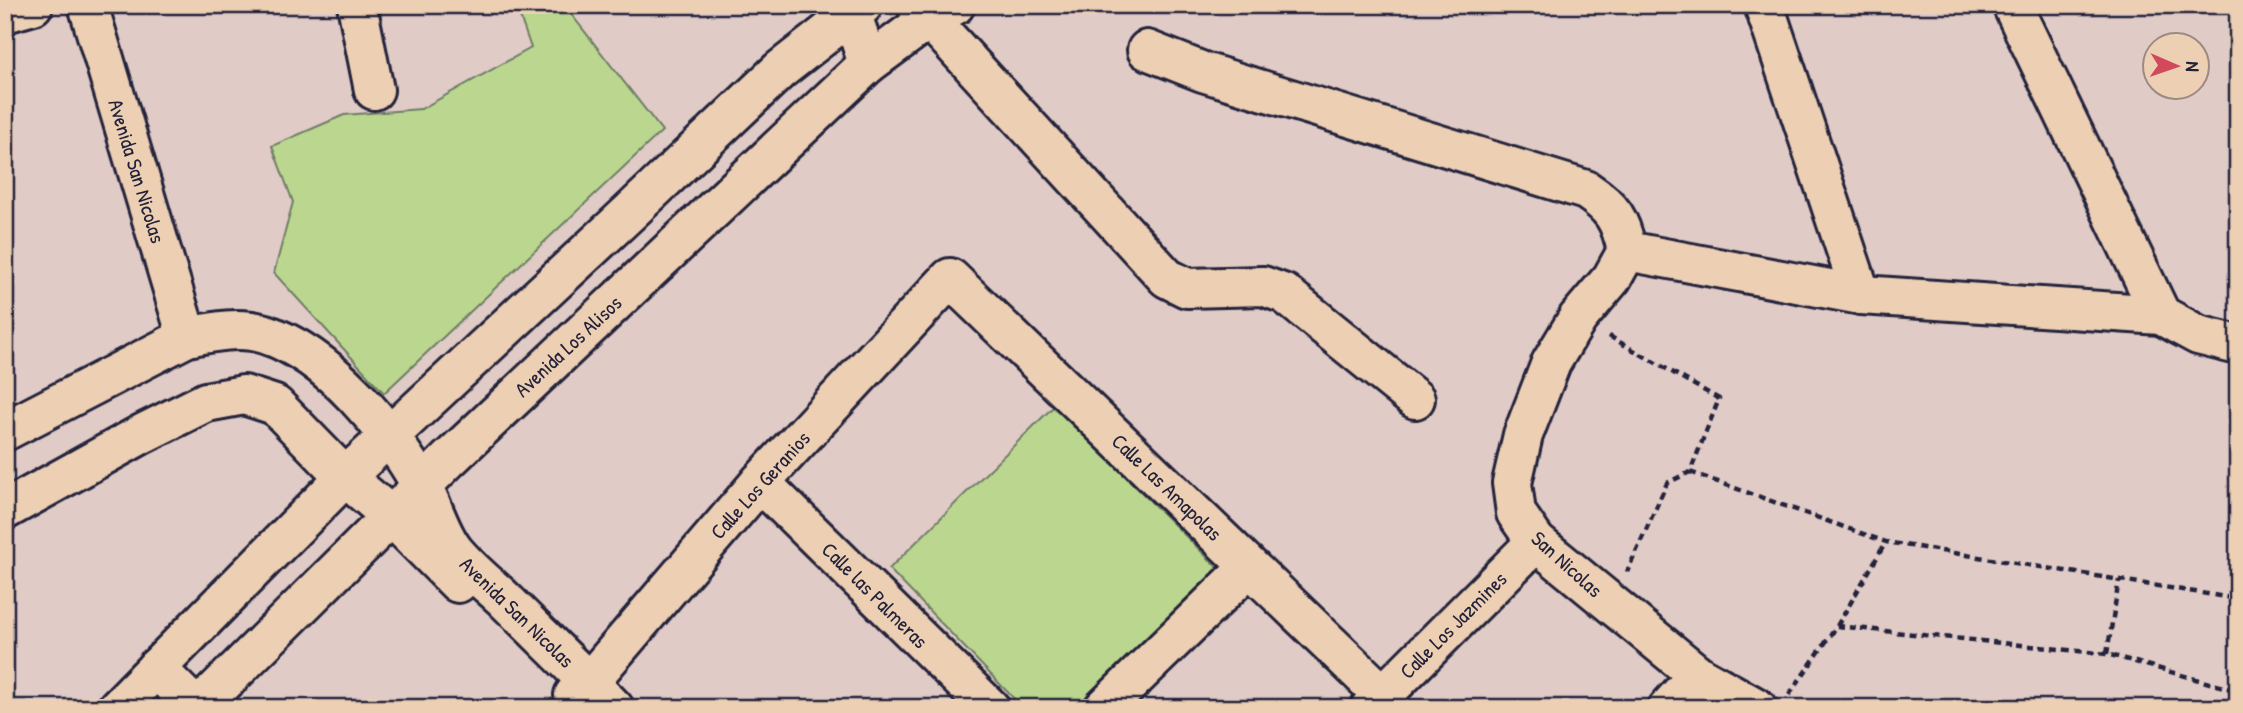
<svg xmlns="http://www.w3.org/2000/svg" width="2243" height="713" font-family="'Patrick Hand',sans-serif">
<rect width="100%" height="100%" fill="#e0cbc7"/>
<filter id="ink" filterUnits="userSpaceOnUse"><feTurbulence type="fractalNoise" baseFrequency=".0143" numOctaves="2"/><feDisplacementMap in="SourceGraphic" scale="14" xChannelSelector="R" yChannelSelector="G"/><feConvolveMatrix kernelMatrix="1 2 1 2 8 2 1 2 1" color-interpolation-filters="sRGB"/></filter>
<g filter="url(#ink)">
<g fill="#bbd78f" stroke="#6e7c65" stroke-width="2">
<polygon points="516,5 564,5 662,131 384,393 274,273 293,202 272,146 344,115 421,109 531,48"/>
<polygon points="1054,406 1218,568 1082,708 1023,708 889,569"/>
</g>
<g fill="none" stroke-linecap="round" stroke-linejoin="round">
<g stroke="#22223b" stroke-width="44">
<g id="street">
<polyline points="88,5 187,337"/>
<polyline points="357,5 374,90"/>
<polyline points="849,5 868,64"/>
<polyline points="917,5 1167,278 1187,288 1263,286 1285,294 1415,399"/>
<polyline points="1764,5 1861,295"/>
<polyline points="2012,5 2161,315"/>
<polyline points="5,13 33,5"/>
<path d="M1147,50L1203,72L1586,190C1613,208 1620,219 1627,251L1861,295L2161,315L2198,335L2238,345"/>
<polyline points="1627,251 1612,278 1578,318 1551,363 1523,435 1512,483 1516,513 1536,542 1698,675 1757,708"/>
<polyline points="760,482 990,708"/>
<polyline points="156,668 196,708"/>
<polyline points="574,695 589,682 760,482 950,278 1383,695"/>
<polyline points="1104,708 1249,567"/>
<polyline points="1370,708 1536,542"/>
<polyline points="1668,708 1698,675"/>
</g>
</g>
<g stroke="#22223b" stroke-width="44">
<g id="secondary">
<path d="M5,431L187,337C212,332 240,326 265,334C330,355 389,429 422,486C434,507 440,534 455,552C470,570 489,585 505,600C541,636 578,671 614,708"/>
<polyline points="5,510 142,434 206,402 244,395 275,405 345,477 390,515 458,583"/>
<polyline points="117,708 345,477 628,214 780,70 863,5"/>
<polyline points="198,708 448,460 868,64 929,19 955,5"/>
</g>
</g>
<g stroke="#22223b" stroke-width="4.5" stroke-dasharray="7 5" stroke-linecap="butt">
<polyline points="1609,336 1719,399 1690,472 1667,483 1627,572"/>
<polyline points="1690,472 1886,542 2238,599"/>
<polyline points="1837,626 2107,654 2238,691"/>
<polyline points="2107,654 2119,580"/>
<polyline points="1789,695 1837,626 1886,542"/>
</g>
<use href="#street" stroke="#edcfb3" stroke-width="38"/>
<use href="#secondary" stroke="#edcfb3" stroke-width="38"/>
</g>
</g>
<g text-anchor="middle" dominant-baseline="central" stroke-width="6" stroke-linejoin="round" paint-order="stroke">
<g font-size="21" fill="#22223b" stroke="#edcfb3">
<text transform="translate(137 171) rotate(73)">Avenida San Nicolas</text>
<text transform="translate(568 346) rotate(-43)">Avenida Los Alisos</text>
<text transform="translate(760 485) rotate(-48)">Calle Los Geranios</text>
<text transform="translate(1167 487) rotate(44)">Calle Las Amapolas</text>
<text transform="translate(1567 564) rotate(42)">San Nicolas</text>
<text transform="translate(875 595) rotate(45)">Calle las Palmeras</text>
<text transform="translate(517 612) rotate(44)">Avenida San Nicolas</text>
<text transform="translate(1453 625) rotate(-45)">Calle Los Jazmines</text>
</g>
</g>
<rect width="2243" height="713" fill="none" stroke="#edcfb3" stroke-width="28"/>
<rect x="14" y="14" width="2215" height="685" fill="none" stroke="#22223b" stroke-width="2.5" filter="url(#ink)"/>
<g transform="translate(2176 66) rotate(92)"><circle r="33" fill="#edcfb3" stroke="#9c8a83" stroke-width="2"/>
<path d="M0-5L12 26L0 18L-12 26Z" fill="#d1495b"/>
<text y="-10" font-size="19" font-weight="bold" text-anchor="middle" fill="#22223b">N</text>
</g>
</svg>
